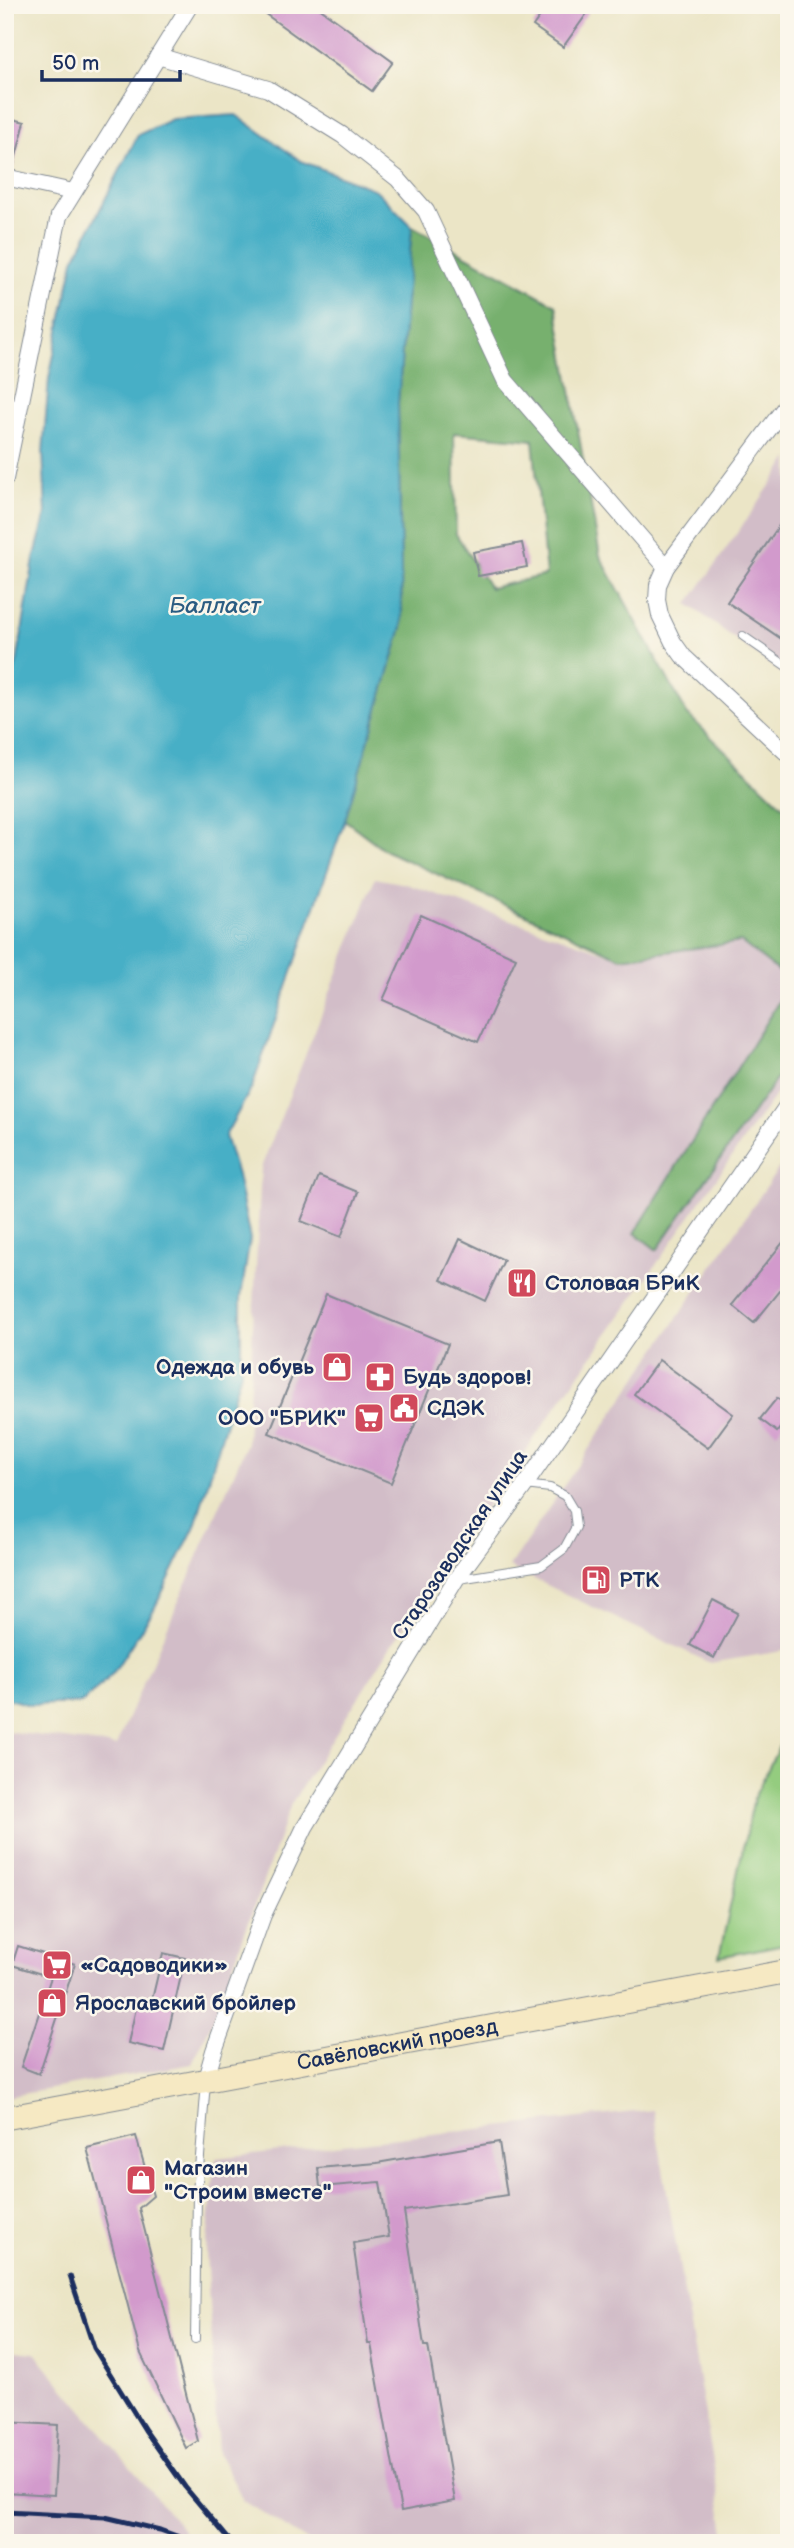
<svg xmlns="http://www.w3.org/2000/svg" width="794" height="2548" font-family="'Balsamiq Sans',sans-serif">
<rect width="100%" height="100%" fill="#fbf7ec"/>
<filter id="ink" filterUnits="userSpaceOnUse"><feTurbulence type="fractalNoise" baseFrequency=".0143" numOctaves="2"/><feDisplacementMap in="SourceGraphic" scale="14" xChannelSelector="R" yChannelSelector="G"/><feConvolveMatrix kernelMatrix="1 2 1 2 8 2 1 2 1" color-interpolation-filters="sRGB"/></filter>
<filter id="wash" filterUnits="userSpaceOnUse"><feTurbulence type="fractalNoise" baseFrequency=".00686" numOctaves="4" result="noise"/><feDisplacementMap in="SourceGraphic" scale="28" xChannelSelector="R" yChannelSelector="G"/><feGaussianBlur stdDeviation="1.57" result="paint"/><feColorMatrix in="noise" values="0 0 0 0 0 0 0 0 0 0 0 0 0 0 0 0 0 1.4 0 .05"/><feComposite in="paint" operator="in"/></filter>
<g filter="url(#wash)">
<rect width="100%" height="100%" fill="#ebe5c6"/>
<g fill="#d2bdc8">
<polygon points="789,458 789,679 688,604"/>
<polygon points="375,878 406,884 621,958 741,942 789,980 789,985 635,1232 657,1249 789,1061 789,1075 412,1613 291,1804 216,2013 192,2064 5,2097 5,1731 116,1746 247,1443 261,1168"/>
<polygon points="789,1153 789,1650 710,1663 509,1567"/>
<polygon points="653,2110 727,2543 311,2543 244,2501 218,2453 206,2252 216,2158"/>
<polygon points="5,2350 35,2353 194,2543 5,2543"/>
</g>
<polygon fill="#94cc7f" stroke="#587e6e" stroke-width="2" points="789,1726 789,1943 719,1957 754,1798"/>
<g fill="#77b06e" stroke="#497066" stroke-width="2" fill-rule="evenodd">
<path d="M412,226L556,305L600,556L687,714L789,812V980L741,942L621,958L386,851L345,820L402,627L398,403ZM454,433L533,440L546,575L490,588L456,534Z"/>
<polygon points="789,985 789,1061 657,1250 635,1233"/>
</g>
<polygon fill="#47afc6" stroke="#316f92" stroke-width="2" points="236,115 301,161 376,190 412,226 398,403 402,627 345,820 252,1087 225,1136 237,1175 250,1239 241,1296 241,1372 195,1526 153,1611 113,1673 82,1703 30,1705 5,1698 5,697 17,662 34,559 46,514 43,452 49,378 74,260 138,135 172,119"/>
<g id="blocks">
<g fill="#d29acc">
<polygon points="253,5 315,5 393,62 372,91"/>
<polygon points="548,5 593,5 563,47 533,26"/>
<polygon points="5,117 25,122 13,168 5,167"/>
<polygon points="789,511 789,644 727,602"/>
<polygon points="522,543 527,567 478,576 473,552"/>
<polygon points="421,915 516,958 478,1042 383,1000"/>
<polygon points="319,1176 358,1192 341,1237 301,1221"/>
<polygon points="789,1235 789,1280 754,1323 732,1305"/>
<polygon points="460,1239 504,1260 485,1301 441,1280"/>
<polygon points="326,1294 448,1344 391,1483 269,1433"/>
<polygon points="659,1360 733,1414 708,1448 634,1394"/>
<polygon points="777,1398 789,1408 789,1416 777,1432 760,1419"/>
<polygon points="713,1600 738,1613 714,1658 690,1645"/>
<polygon points="18,1946 75,1964 39,2074 21,2067 51,1977 12,1965"/>
<polygon points="163,1953 185,1958 164,2051 128,2043 137,2004 150,2008"/>
<polygon points="136,2136 153,2196 139,2208 198,2441 186,2448 140,2352 87,2148"/>
<polygon points="499,2142 507,2195 404,2211 424,2346 428,2346 455,2501 401,2511 371,2344 368,2344 353,2243 389,2237 380,2182 320,2187 318,2168 377,2163"/>
<polygon points="5,2422 58,2425 54,2495 5,2492"/>
</g>
</g>
</g>
<g filter="url(#ink)">
<use href="#blocks" fill-opacity="0" stroke="#838a92" stroke-width="2"/>
<g fill="none" stroke-linecap="round" stroke-linejoin="round">
<g stroke="#838a92" stroke-width="10">
<g id="lane">
<polyline points="743,636 789,668"/>
<polyline points="459,1579 541,1566 564,1549 576,1527 574,1511 565,1496 550,1488 525,1485"/>
<polyline points="195,2339 197,2193 206,2082"/>
</g>
</g>
<g stroke="#838a92" stroke-width="18">
<g id="street">
<polyline points="158,56 268,89 342,135 398,179 426,211 505,380 666,567"/>
<polyline points="5,177 73,192"/>
<polyline points="789,402 666,567 658,585 657,600 660,615 673,642 683,656 789,755"/>
<polyline points="5,479 59,216 190,5"/>
<polyline points="206,2079 214,2051 263,1915 305,1827 456,1579 525,1485 789,1103"/>
</g>
</g>
<g stroke="#838a92" stroke-width="25">
<g id="secondary">
<path id="s1" d="M5,2118L789,1971"/>
</g>
</g>
<use href="#lane" stroke="#fff" stroke-width="8"/>
<use href="#street" stroke="#fff" stroke-width="16"/>
<use href="#secondary" stroke="#f6e9c3" stroke-width="23"/>
<g stroke="#1b2f5e" stroke-width="5">
<polyline points="70,2276 94,2348 145,2430 185,2487 232,2543"/>
<polyline points="5,2512 105,2517 160,2530 196,2543"/>
</g>
</g>
</g>
<defs>
<g id="restaurant-square" transform="scale(1.575)"><rect x="-9" y="-9" width="18" height="18" rx="4" fill="#d1495b" stroke="#fbf7ec"/><path d="M-5-6h1v4h1v-4h1v4h1v-4h1v5L-1.5 .5V6h-2V.5L-5-1ZM5-6V6H3V1.5H1.5Q1.5-4 5-6Z" fill="#fff"/></g>
<g id="shop-square" transform="scale(1.575)"><rect x="-9" y="-9" width="18" height="18" rx="4" fill="#d1495b" stroke="#fbf7ec"/><path d="M-5-2.5h2.3a2.7 3.5 0 0 1 5.4 0H5L5.5 6h-11ZM-1.5-2.5h3a1.5 2.3 0 0 0-3 0Z" fill="#fff"/></g>
<g id="pharmacy-square" transform="scale(1.575)"><rect x="-9" y="-9" width="18" height="18" rx="4" fill="#d1495b" stroke="#fbf7ec"/><path d="M-2-6h4v4h4v4h-4v4h-4v-4h-4v-4h4Z" fill="#fff"/></g>
<g id="civic-square" transform="scale(1.575)"><rect x="-9" y="-9" width="18" height="18" rx="4" fill="#d1495b" stroke="#fbf7ec"/><path d="M-.6-6.5H3V-4.5H.6V-3L4-1V1h2V6H-6V1h2V-1L-.6-3ZM-1.2 2.5V6h2.4V2.5Z" fill="#fff"/></g>
<g id="supermarket-square" transform="scale(1.575)"><rect x="-9" y="-9" width="18" height="18" rx="4" fill="#d1495b" stroke="#fbf7ec"/><path d="M-6-5.5h2.5l.6 2H6L4.5 2H-2.5L-4.4-4H-6ZM-1.5 3.2a1.3 1.3 0 1 0 .1 0ZM3 3.2a1.3 1.3 0 1 0 .1 0Z" fill="#fff"/></g>
<g id="fuel-square" transform="scale(1.575)"><rect x="-9" y="-9" width="18" height="18" rx="4" fill="#d1495b" stroke="#fbf7ec"/><path d="M-5.5-6h7V0h2V4h1.3V-2.5L3-4.5l.8-.8L6-3V5H2.5V1h-1V6h-7ZM-4.2-4.7v3.2H.2V-4.7Z" fill="#fff"/></g>
</defs>
<g fill-rule="evenodd">
<use href="#restaurant-square" x="522" y="1283"/>
<use href="#shop-square" x="337" y="1367"/>
<use href="#pharmacy-square" x="380" y="1377"/>
<use href="#civic-square" x="404" y="1408"/>
<use href="#supermarket-square" x="369" y="1418"/>
<use href="#fuel-square" x="596" y="1580"/>
<use href="#supermarket-square" x="57" y="1965"/>
<use href="#shop-square" x="52" y="2003"/>
<use href="#shop-square" x="141" y="2180"/>
</g>
<g text-anchor="middle" dominant-baseline="central" stroke-width="5" stroke-linejoin="round" paint-order="stroke">
<g font-size="21" font-weight="bold" fill="#1b2f5e" stroke="#fbf7ec" text-anchor="start">
<text x="545" y="1283">Столовая БРиК</text>
<text x="314" y="1367" text-anchor="end">Одежда и обувь</text>
<text x="403" y="1377">Будь здоров!</text>
<text x="427" y="1408">СДЭК</text>
<text x="346" y="1418" text-anchor="end">ООО "БРИК"</text>
<text x="619" y="1580">РТК</text>
<text x="80" y="1965">«Садоводики»</text>
<text x="75" y="2003">Ярославский бройлер</text>
<text x="164" y="2168">Магазин<tspan x="164" dy="24">"Строим вместе"</tspan></text>
</g>
<g font-size="21" fill="#1b2f5e" stroke="#fbf7ec">
<text transform="translate(460 1545) rotate(-56)">Старозаводская улица</text>
<text stroke="none"><textPath href="#s1" startOffset="399">Савёловский проезд</textPath></text>
</g>
<g font-size="23" font-style="italic" fill="#2a5c82" stroke="#fbf7ec">
<text x="215" y="606">Балласт</text>
</g>
</g>
<rect width="794" height="2548" fill="none" stroke="#fbf7ec" stroke-width="28"/>
<path d="M42 70v10h138v-10" fill="none" stroke="#1b2f5e" stroke-width="3.5"/>
<text x="52" y="70" font-size="21" fill="#1b2f5e" stroke="#fbf7ec" stroke-width="5" paint-order="stroke">50 m</text>
</svg>
